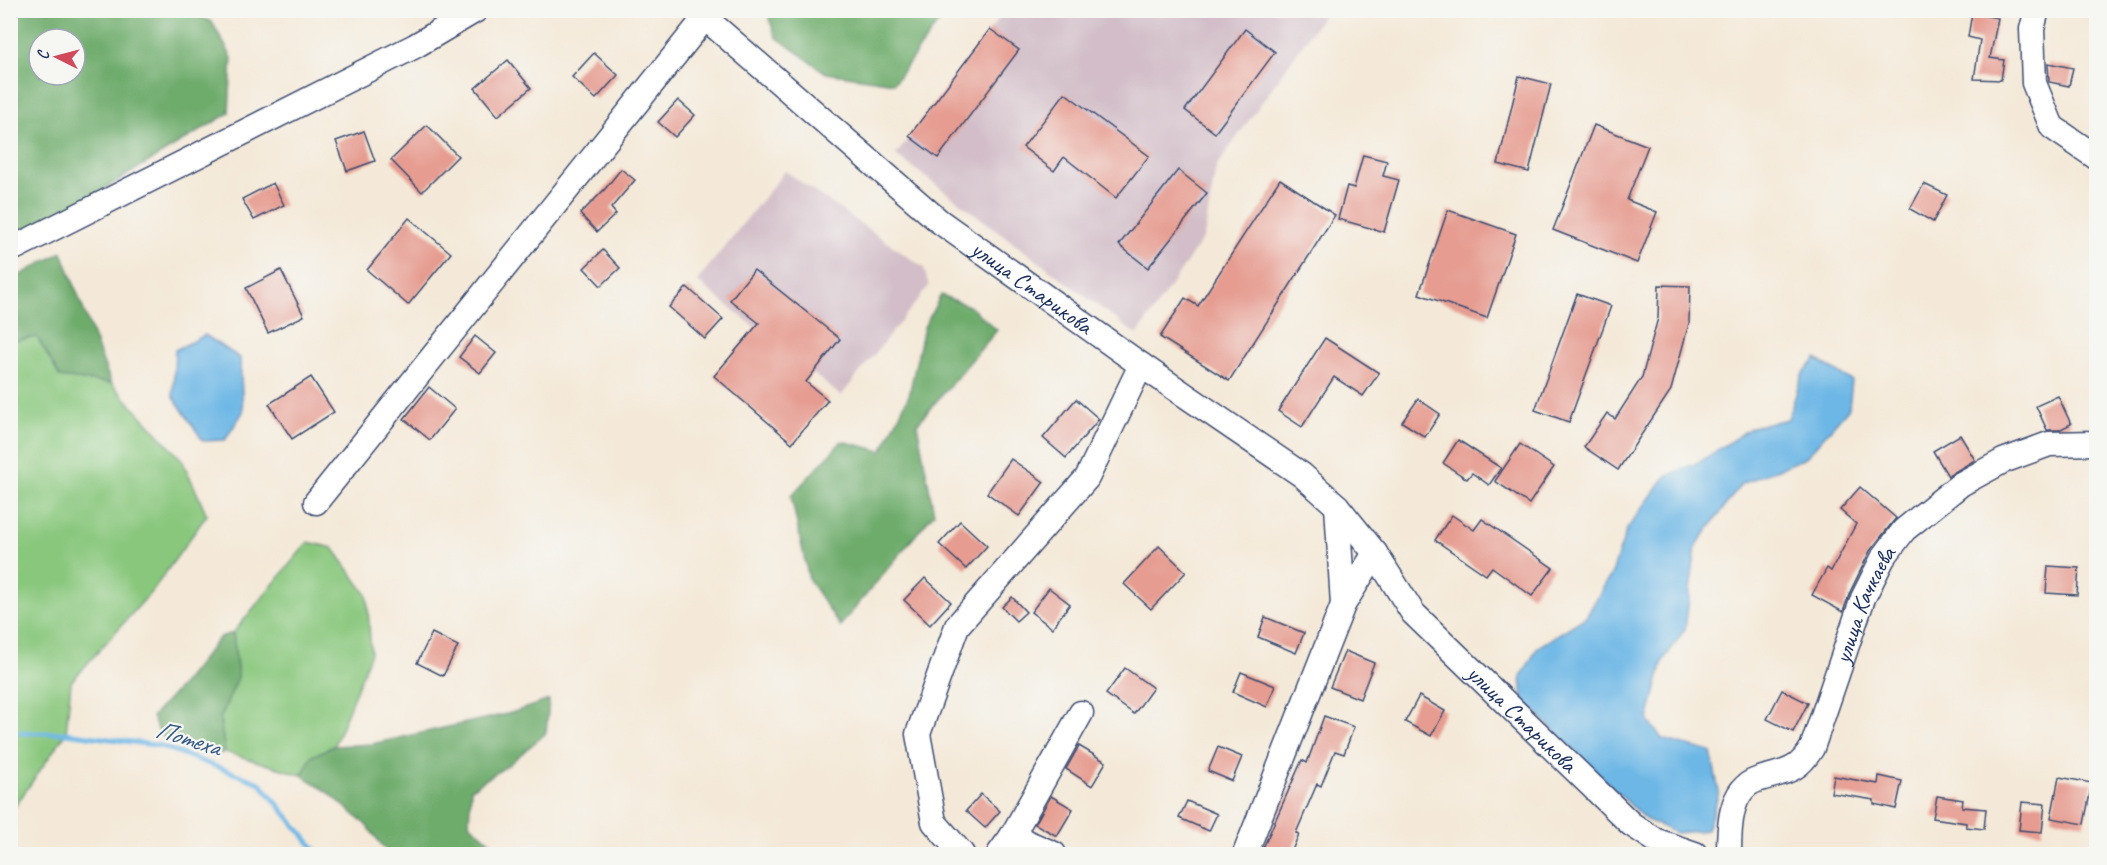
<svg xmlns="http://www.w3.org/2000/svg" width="2107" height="865" font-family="Caveat,sans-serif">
<rect width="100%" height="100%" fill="#f6f6f2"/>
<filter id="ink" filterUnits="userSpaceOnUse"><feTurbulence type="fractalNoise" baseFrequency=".0167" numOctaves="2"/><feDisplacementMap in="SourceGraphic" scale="12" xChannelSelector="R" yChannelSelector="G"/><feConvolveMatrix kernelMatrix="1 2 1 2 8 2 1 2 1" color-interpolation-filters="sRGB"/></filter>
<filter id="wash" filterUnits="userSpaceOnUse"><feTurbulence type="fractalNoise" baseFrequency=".008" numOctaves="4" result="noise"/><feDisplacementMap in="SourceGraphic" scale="24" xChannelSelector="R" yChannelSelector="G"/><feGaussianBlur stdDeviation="1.35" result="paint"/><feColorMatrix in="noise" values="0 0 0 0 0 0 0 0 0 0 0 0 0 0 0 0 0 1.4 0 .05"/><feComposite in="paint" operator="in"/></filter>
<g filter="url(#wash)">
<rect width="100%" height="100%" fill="#f4e9d8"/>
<g fill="#d2bdc8">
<polygon points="993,11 1326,11 1216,167 1204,237 1137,335 896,155 1000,17"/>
<polygon points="785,171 924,268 929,286 841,396 697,281"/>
</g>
<g fill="#89c77d" stroke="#527b6e" stroke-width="1.5">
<polygon points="37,337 60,377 111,383 182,460 207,515 153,590 71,682 66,733 11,812 11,341"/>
<polygon points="308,542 333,548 367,595 371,653 334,746 312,756 302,775 225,752 220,719 238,677 233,633"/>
</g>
<g fill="#6eac6c" stroke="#446e65" stroke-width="1.5" fill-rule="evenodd">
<path d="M11,11H189L212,22L232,58L229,113L56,218L11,242ZM39,39H75V75H39Z"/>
<polygon points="773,11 947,10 947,11 894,83 826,73 776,37 769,18"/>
<polygon points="62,252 111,383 60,377 37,337 11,341 11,280"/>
<polygon points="941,295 969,306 997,330 917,424 934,513 840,626 809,580 791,496 842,441 882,451 909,395 924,327"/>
<polygon points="233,633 238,677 220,719 225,752 213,756 203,748 161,736 152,717 185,681 220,637"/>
<polygon points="549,700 546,733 507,766 471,789 469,823 504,854 389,854 366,825 329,793 302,775 312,756 334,746 372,744 511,713"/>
</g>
<g fill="#6db7e6" stroke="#4473a2" stroke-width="1.5">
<polygon points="205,335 240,358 243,412 225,440 203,441 173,396 175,350"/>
<polygon points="1816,359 1852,381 1849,408 1805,458 1741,484 1696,546 1685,629 1663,661 1648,720 1662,739 1711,752 1719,792 1707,830 1676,833 1645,819 1523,700 1521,677 1538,647 1586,617 1612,573 1627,529 1665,477 1701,461 1752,427 1788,419 1802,375"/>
</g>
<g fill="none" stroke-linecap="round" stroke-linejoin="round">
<polyline stroke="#6db7e6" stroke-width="5" points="10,733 66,733 161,746 260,783 319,854"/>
</g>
<g id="blocks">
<g fill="#e69c91">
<polygon points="1972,13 1998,18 1990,58 2004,60 2001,80 1974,79 1980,40 1968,37"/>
<polygon points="990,29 1019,50 938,158 909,136"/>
<polygon points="1245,29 1275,52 1215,133 1185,110"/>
<polygon points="594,53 618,75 596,99 572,77"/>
<polygon points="508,60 531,88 498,116 475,88"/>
<polygon points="2048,63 2073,68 2069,86 2049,82"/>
<polygon points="1519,76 1551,84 1529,172 1498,164"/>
<polygon points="1065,93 1149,156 1116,198 1064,157 1054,171 1023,147"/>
<polygon points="678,100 695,115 675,137 658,122"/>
<polygon points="427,125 458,156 422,192 391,160"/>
<polygon points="1594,125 1648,146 1627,200 1657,212 1637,263 1553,230"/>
<polygon points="364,131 375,161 347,171 336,141"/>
<polygon points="1363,155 1387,161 1383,176 1399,180 1384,232 1338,219 1347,186 1354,188"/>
<polygon points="621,169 635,180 611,208 616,214 597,232 580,214 605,189"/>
<polygon points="1178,170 1207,193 1148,268 1119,245"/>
<polygon points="1280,179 1335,215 1229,381 1160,337 1185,298 1198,306"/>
<polygon points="273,183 284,205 254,220 242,199"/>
<polygon points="1924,184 1947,195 1933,222 1910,209"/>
<polygon points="1448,210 1516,234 1487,318 1419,294"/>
<polygon points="409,218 451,253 408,305 367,270"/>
<polygon points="603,250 620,268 601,286 584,268"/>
<polygon points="281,270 304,316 268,333 246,288"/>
<polygon points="754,270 840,339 806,382 828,400 792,443 714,376 759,323 730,300"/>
<polygon points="1659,285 1690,286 1689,323 1671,390 1618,470 1584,447 1607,413 1615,419 1642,377 1658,318"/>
<polygon points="687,287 723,319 705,339 669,307"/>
<polygon points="1577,294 1611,306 1569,422 1535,410"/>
<polygon points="475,336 496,353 480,373 459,357"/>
<polygon points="1325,338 1379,373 1363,396 1334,377 1302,427 1278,411"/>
<polygon points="311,377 334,412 292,439 269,404"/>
<polygon points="429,387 455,409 430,440 404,419"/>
<polygon points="2058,396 2071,424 2059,430 2047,430 2036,406"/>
<polygon points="1076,399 1099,419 1066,458 1043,438"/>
<polygon points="1418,399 1440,414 1425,437 1402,422"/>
<polygon points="1960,435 1975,460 1948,476 1933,451"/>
<polygon points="1458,440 1501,468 1489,485 1472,473 1467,479 1443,463"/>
<polygon points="1520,444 1554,467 1529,504 1495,481"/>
<polygon points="1011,459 1044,482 1019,516 987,493"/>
<polygon points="1860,487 1896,518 1870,551 1850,592 1843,612 1812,595 1827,568 1831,571 1856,524 1840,510"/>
<polygon points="1452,515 1474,530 1482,519 1553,568 1532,596 1492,567 1486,575 1435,540"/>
<polygon points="960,521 987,546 966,569 939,544"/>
<polygon points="1159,546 1186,572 1151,609 1124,584"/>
<polygon points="2048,566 2079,568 2077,595 2046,593"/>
<polygon points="925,578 951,602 930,625 904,600"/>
<polygon points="1049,588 1070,604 1052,628 1031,612"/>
<polygon points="1012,597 1026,612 1016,621 1002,607"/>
<polygon points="1265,617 1304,633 1296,653 1258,637"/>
<polygon points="432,633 458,646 443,676 417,663"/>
<polygon points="1345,651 1374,663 1360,699 1330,687"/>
<polygon points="1125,668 1153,688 1134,714 1106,694"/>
<polygon points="1241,672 1275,686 1267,707 1233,692"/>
<polygon points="1782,690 1808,703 1793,732 1767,719"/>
<polygon points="1419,696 1445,711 1431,736 1405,722"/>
<polygon points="1324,716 1354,727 1344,754 1335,751 1321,786 1317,784 1296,833 1299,834 1290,855 1260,855 1302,760 1307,763"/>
<polygon points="1079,746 1106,762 1092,786 1066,769"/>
<polygon points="1218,747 1242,757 1232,781 1208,771"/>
<polygon points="1834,776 1878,784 1879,776 1902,781 1896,809 1874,804 1874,800 1831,793"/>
<polygon points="2059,777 2092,783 2084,824 2051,818"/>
<polygon points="981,794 1000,811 985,828 966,811"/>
<polygon points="1051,796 1073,809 1057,836 1035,824"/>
<polygon points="1937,796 1963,800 1962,807 1986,809 1984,829 1966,827 1966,823 1933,818"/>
<polygon points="1187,801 1217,814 1209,831 1179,818"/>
<polygon points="2022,802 2045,804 2042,832 2019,830"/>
</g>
</g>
</g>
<g filter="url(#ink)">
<use href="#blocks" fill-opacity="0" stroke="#3c4b70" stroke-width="1.5"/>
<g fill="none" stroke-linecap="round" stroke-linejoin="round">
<g stroke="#3c4b70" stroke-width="27">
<g id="minor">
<path id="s1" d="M696,10L939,221L1141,365L1302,475L1337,506L1375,553L1413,613L1631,824L1657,841L1695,854"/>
<polyline points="2037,10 2032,29 2034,83 2052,127 2096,157"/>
<polyline points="10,250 415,46 476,10"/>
<polyline points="316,502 704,19"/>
<polyline points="1337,506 1343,605"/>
<polyline points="1012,836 1054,854"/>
<polyline points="962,854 934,822 918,734 957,626 1087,478 1141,365"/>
<polyline points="999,854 1012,836 1081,713"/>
<polyline points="1245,854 1343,605 1375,553"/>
<path id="s2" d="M1729,854C1729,830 1729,789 1757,780C1784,771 1796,774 1812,748L1863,598L1883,558L1904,530L1961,484L2003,461L2049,444L2096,443"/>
</g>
</g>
<use href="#minor" stroke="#fff" stroke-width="24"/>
</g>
</g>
<g text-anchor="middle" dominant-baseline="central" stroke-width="4.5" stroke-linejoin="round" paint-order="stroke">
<g font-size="24" fill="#1b2f5e" stroke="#f6f6f2">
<text stroke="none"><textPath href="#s1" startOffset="436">улица Старикова</textPath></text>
<text stroke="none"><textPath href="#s2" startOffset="303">улица Качкаева</textPath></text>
<text stroke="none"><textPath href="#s1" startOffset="1095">улица Старикова</textPath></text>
</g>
<g font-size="26" font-style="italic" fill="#345887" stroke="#f6f6f2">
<text transform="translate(188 738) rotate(17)">Потеха</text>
</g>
</g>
<rect width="2107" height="865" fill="none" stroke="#f6f6f2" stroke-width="36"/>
<g transform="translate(57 57) rotate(276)"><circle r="28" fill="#f6f6f2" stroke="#9ea6b7" stroke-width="1.5"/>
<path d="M0-4.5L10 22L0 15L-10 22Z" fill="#d1495b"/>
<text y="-9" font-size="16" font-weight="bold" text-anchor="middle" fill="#1b2f5e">С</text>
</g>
</svg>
